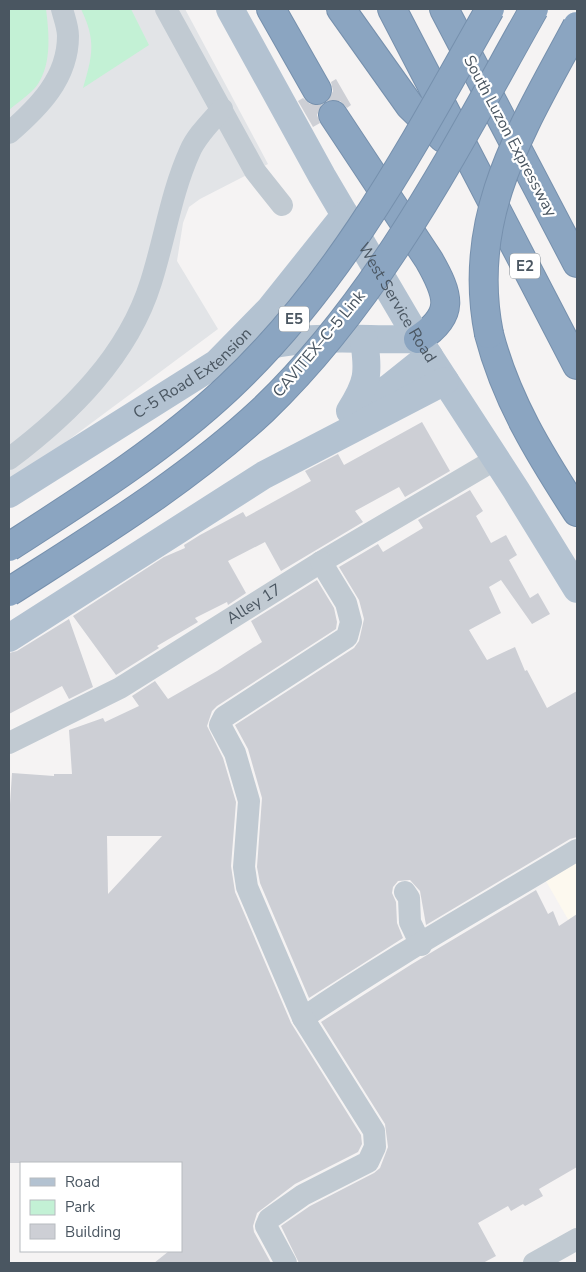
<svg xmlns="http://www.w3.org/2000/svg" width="586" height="1272" font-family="'Nunito Sans',sans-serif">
<rect width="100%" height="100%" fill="#f5f3f3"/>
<polygon fill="#fdf9ef" points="577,854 577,935 543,876"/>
<polygon fill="#e2e4e7" points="9,9 185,9 268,164 200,199 189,207 183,223 177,261 218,329 51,453 9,480"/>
<g fill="#c3f1d5">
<path d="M9,9H46C49,33 52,62 38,84C31,94 18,102 9,110Z"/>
<path d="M81,9H131L149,45L83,88C93,55 96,40 81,9Z"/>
</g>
<g fill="#cdcfd5" fill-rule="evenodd">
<polygon points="336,79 351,105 347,108 340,101 328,101 333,91 331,82"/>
<polygon points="303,98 310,104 322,104 317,115 320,123 313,127 298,101"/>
<polygon points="422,422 450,471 405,497 399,487 355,511 363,522 281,571 265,542 228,561 246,593 228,605 227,602 195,618 198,622 157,646 159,648 116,675 73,616 164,557 185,548 184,545 200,535 243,512 246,517 311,481 305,471 338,454 344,465"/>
<polygon points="470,490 483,511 476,516 491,543 506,535 517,555 509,560 530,598 538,593 550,614 532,624 501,580 489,587 501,613 469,630 487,660 515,647 525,671 527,670 547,708 577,691 577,837 570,839 426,925 420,891 410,880 398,881 393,887 392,893 396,902 397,923 403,938 309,998 260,883 257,867 262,798 248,749 235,725 354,648 359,641 364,619 359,600 339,567 378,544 383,552 423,528 418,520"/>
<path d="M317,580L334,608L337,622L336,629L217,706L212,711L207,726L223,758L236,802L231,866L235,892L291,1023L361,1135L362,1144L358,1152L295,1184L257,1213L253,1226L254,1232L271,1263H154L169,1251H181V1163H9V820L12,773L54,776V774H72L69,730L103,718L105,722L139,706L132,696L155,681L168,699L217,671L262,642L251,621ZM107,836H162L108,894Z"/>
<polygon points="69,619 93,687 69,699 62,686 9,714 9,653 17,651"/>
<polygon points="536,890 548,914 553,911 559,926 577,914 577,1167 539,1189 543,1196 525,1206 523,1204 511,1211 508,1206 478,1223 496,1256 483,1263 299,1263 281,1226 310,1206 374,1173 380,1168 388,1147 385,1124 321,1022 412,964"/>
</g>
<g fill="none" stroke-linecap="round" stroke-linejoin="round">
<g stroke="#7690ad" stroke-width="30">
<g id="highway">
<polyline points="271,9 317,90"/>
<polyline points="341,9 410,106 443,138"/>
<polyline points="392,9 577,365"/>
<polyline points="444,9 577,263"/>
<path d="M333,115L429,260C449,295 456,315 418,339"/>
<path d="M489,334C506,400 540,455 577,512"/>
</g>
</g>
<g stroke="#c1cad2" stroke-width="22">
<polyline points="166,9 255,171 282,205"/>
<path d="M9,133C39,107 68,78 68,36C68,27 64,17 62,9"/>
<path d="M9,459C70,413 128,356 151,282C165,238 171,193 190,151C197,135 211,122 222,109"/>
<path id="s1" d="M9,743L120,688L321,562L496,459"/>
<polyline points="405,892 409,898 410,922 421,945"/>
<path d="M303,1018C392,957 486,905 577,850"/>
<polyline points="286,1263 266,1226 269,1219 303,1195 368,1162 375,1147 374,1131 303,1018 247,887 244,867 249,801 235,753 220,725 224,717 347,637 351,622 346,603 321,562"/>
<polyline points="534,1263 577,1239"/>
</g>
<g stroke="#b3c2d1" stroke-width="28">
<path id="s2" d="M230,9L322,176L418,339L516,490L577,589"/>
<path d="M254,350C306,332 364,341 418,339"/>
<polyline points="354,408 389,388 429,356"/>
<path d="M350,411C368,383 369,373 364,340"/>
<path id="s3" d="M9,494L217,363L270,309L345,215"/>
<polyline points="9,638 264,475 445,381"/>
</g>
<use href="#highway" stroke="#8ba5c1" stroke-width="28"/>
<g stroke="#7690ad" stroke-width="30" stroke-linecap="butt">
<g id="highway-bridge">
<path d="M489,334C465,214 524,126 577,26"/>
<path d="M9,547C85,498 163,449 229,387C343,280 414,143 490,9"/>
<path d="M9,592C96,536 187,481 263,410C381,297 455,149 534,9"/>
</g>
</g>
<use href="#highway-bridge" stroke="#8ba5c1" stroke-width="28"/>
</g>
<g text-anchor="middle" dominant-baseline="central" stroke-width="4.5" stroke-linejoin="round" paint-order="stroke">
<g fill="#fff" stroke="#808990" stroke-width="1">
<rect x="510" y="253.5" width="30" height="25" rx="4"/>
<rect x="279" y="306.5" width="30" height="25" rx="4"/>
</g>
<g font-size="15" font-weight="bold" fill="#4a5661">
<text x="525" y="266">E2</text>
<text x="294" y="319">E5</text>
</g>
<g font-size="16" fill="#4a5661" stroke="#fff">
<text transform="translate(510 136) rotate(62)">South Luzon Expressway</text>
<text stroke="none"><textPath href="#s2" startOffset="338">West Service Road</textPath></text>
<text transform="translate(319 344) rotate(-50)">CAVITEX–C-5 Link</text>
<text stroke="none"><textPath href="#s3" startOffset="220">C-5 Road Extension</textPath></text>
<text stroke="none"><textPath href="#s1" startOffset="282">Alley 17</textPath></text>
</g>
</g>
<rect width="586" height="1272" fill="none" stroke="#4a5661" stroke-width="20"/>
<rect x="20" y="1162" width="162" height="90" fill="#ffffff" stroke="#b7bbc0"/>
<rect x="30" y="1178" width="25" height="8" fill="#b3c2d1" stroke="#b7bbc0"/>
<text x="65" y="1187" font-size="15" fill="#4a5661">Road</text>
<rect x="30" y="1200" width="25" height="15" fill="#c3f1d5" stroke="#b7bbc0"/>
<text x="65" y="1212" font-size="15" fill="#4a5661">Park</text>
<rect x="30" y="1224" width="25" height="15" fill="#cdcfd5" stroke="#b7bbc0"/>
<text x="65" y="1237" font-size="15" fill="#4a5661">Building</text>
</svg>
